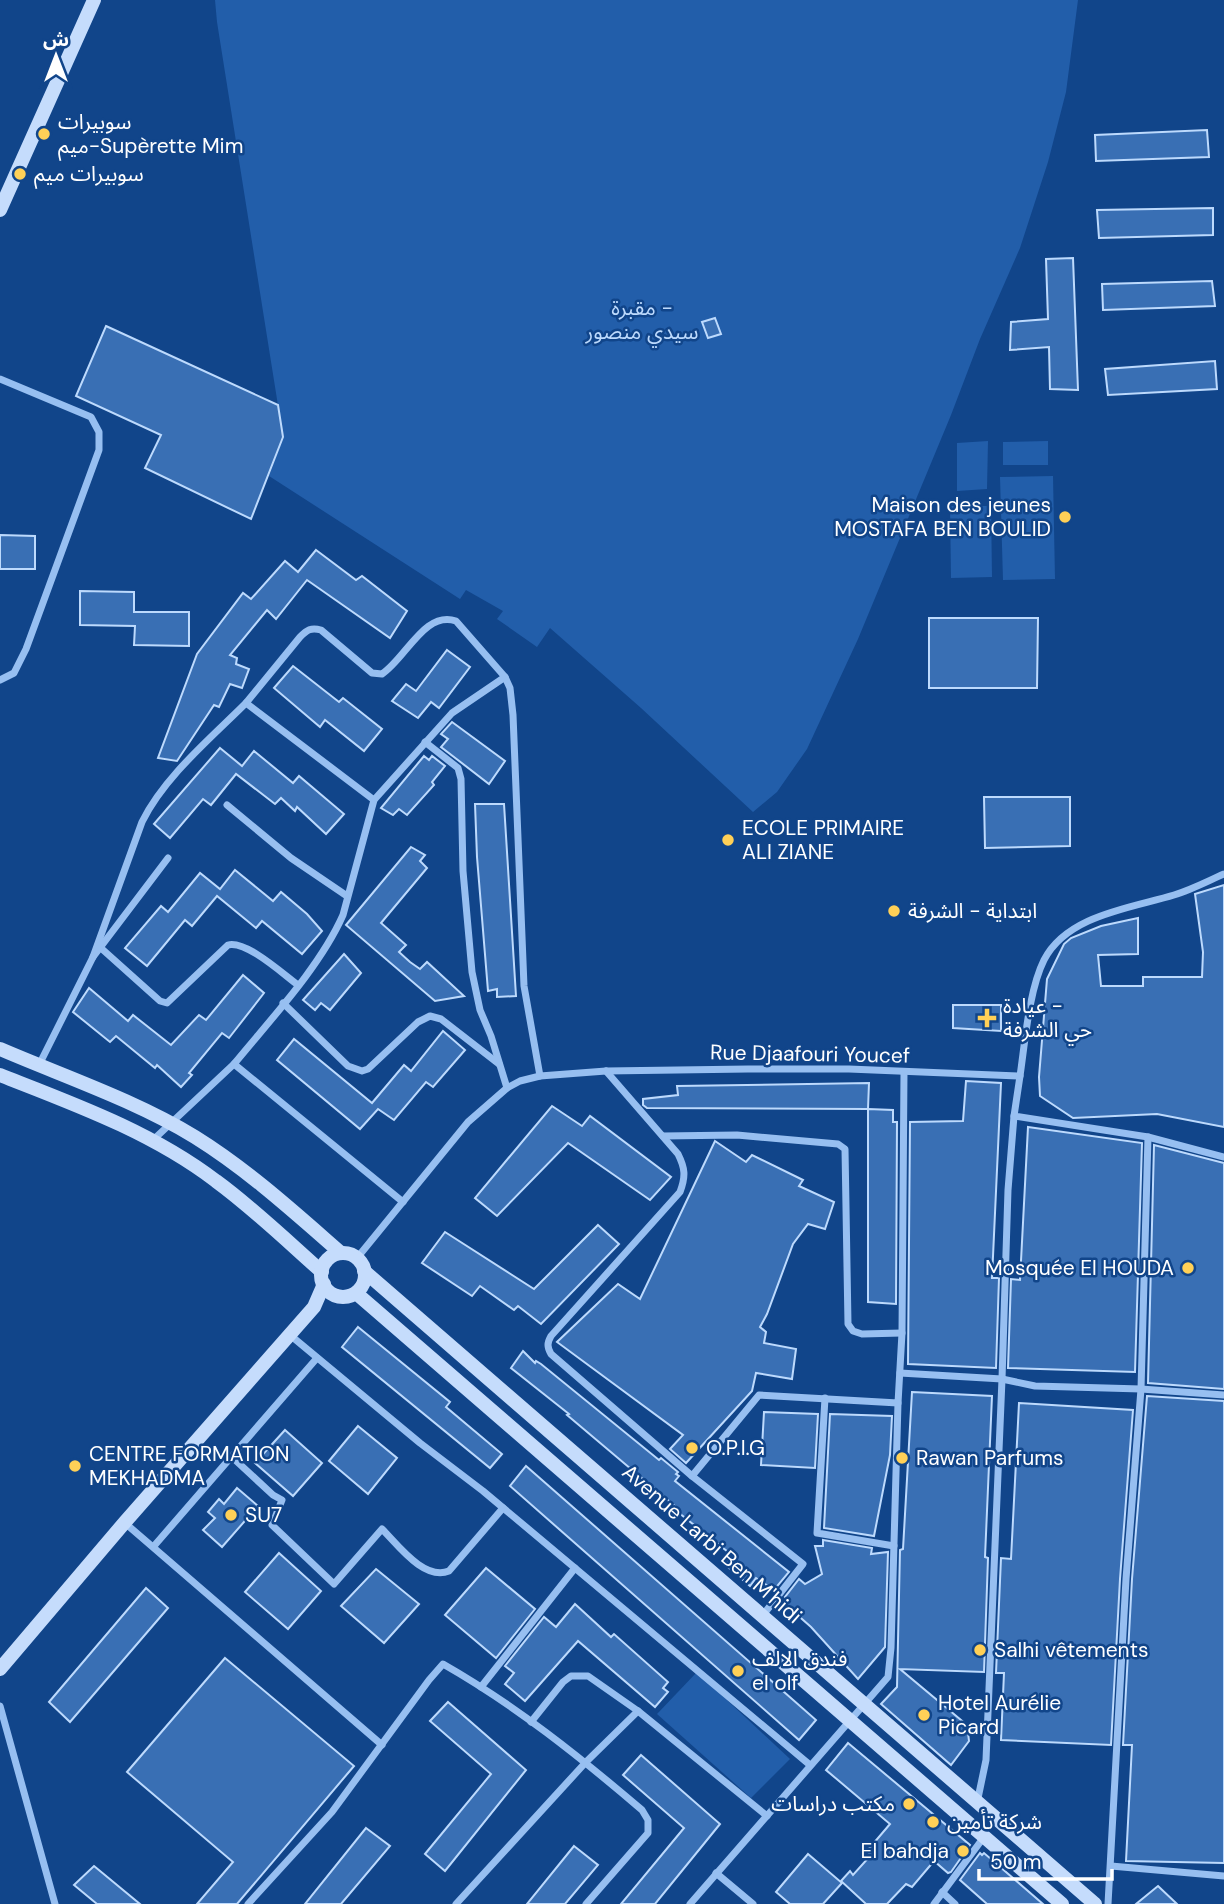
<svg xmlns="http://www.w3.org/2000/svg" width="1224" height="1904" font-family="'DM Sans','Noto Sans Arabic',sans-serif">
<rect width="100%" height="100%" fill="#11458a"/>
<g fill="#225eaa">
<polygon points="215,0 1078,0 1066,92 1048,162 1020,248 980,339 951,415 858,639 807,749 777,792 753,812 641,708 550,628 537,647 497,619 503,611 466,590 460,599 269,476 283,437 217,22"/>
<polygon points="988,441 987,489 957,491 957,443"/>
<polygon points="1048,441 1048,465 1003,465 1003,442"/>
<polygon points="1053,476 1055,579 1003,580 1000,477"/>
<polygon points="950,506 991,506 992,577 951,578"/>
<polygon points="697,1672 790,1759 751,1798 657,1714"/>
</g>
<g fill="#396fb4" stroke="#bddafd" stroke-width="2">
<polygon points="1207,130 1209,157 1096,161 1095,135"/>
<polygon points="1213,208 1213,235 1099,238 1097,210"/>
<polygon points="1073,258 1078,390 1050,389 1049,347 1010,350 1011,322 1048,319 1046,259"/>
<polygon points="1212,281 1215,306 1103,310 1102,284"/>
<polygon points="715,318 721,334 708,338 702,322"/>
<polygon points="106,326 278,405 283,437 251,519 145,468 161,435 76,396"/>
<polygon points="1215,361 1217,389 1108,395 1105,369"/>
<polygon points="0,535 35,536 35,569 0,569"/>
<polygon points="316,550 356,580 362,576 407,611 390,638 307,580 276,619 267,610 230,655 237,658 236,664 249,669 242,688 230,684 219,707 214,705 177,761 158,758 197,654 243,593 251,599 285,561 298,572"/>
<polygon points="80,591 134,592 134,612 189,612 189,646 134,645 135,626 80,625"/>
<polygon points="929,618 1038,618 1037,688 929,688"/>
<polygon points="447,650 470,667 439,708 431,702 418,718 392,701 406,684 416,691"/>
<polygon points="293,666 339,702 343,698 382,729 364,751 325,720 320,727 274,688"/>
<polygon points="452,722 505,761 489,784 441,747 448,739 441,734"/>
<polygon points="220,748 242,766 254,751 293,783 299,776 344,814 326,834 297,807 295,811 281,798 275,804 236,774 211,805 203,799 170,838 154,824"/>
<polygon points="424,756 429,760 432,756 445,766 432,782 434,785 407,815 399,809 393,815 381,808"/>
<polygon points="984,797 1070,797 1070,846 985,848"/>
<polygon points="475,804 504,804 516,996 497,997 497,989 488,991 477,857"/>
<polygon points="411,847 425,855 420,861 427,868 381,923 406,945 399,952 410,962 420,969 427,962 464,996 435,1001 346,925"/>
<polygon points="235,870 273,901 281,892 307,914 322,931 302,954 262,921 256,928 217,896 192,926 185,920 147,966 125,948 161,906 168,912 200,873 220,889"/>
<polygon points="1224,885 1224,1127 1157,1114 1073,1118 1040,1096 1039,1077 1047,979 1064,944 1071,938 1101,926 1138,918 1138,954 1098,955 1101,986 1143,986 1143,977 1202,977 1203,952 1195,894"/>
<polygon points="344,954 361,973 330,1010 321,1003 315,1010 303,1000"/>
<polygon points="243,975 264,993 229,1038 222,1033 189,1073 192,1075 181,1087 157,1065 155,1068 116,1036 110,1042 73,1012 89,988 128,1021 133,1015 171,1045 199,1015 206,1020"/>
<polygon points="953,1005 1001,1005 1001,1031 953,1028"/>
<polygon points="443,1031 465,1050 433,1087 426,1082 394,1120 378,1109 360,1129 277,1060 294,1039 372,1103 404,1065 411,1071"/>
<polygon points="966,1081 1001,1083 992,1278 999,1278 996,1368 908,1364 910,1122 963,1121"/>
<polygon points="869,1083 868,1109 647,1108 643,1105 643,1099 678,1095 677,1086"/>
<polygon points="552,1106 582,1126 590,1116 671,1177 650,1200 568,1143 497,1216 475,1198"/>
<polygon points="868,1109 893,1110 893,1122 897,1122 896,1304 868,1302"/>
<polygon points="1028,1127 1142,1143 1135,1372 1008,1368 1011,1279 1020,1280"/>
<polygon points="715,1141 746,1162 752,1155 803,1180 799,1186 834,1202 825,1229 808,1224 793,1244 767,1314 760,1327 766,1332 764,1343 796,1349 792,1379 756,1373 752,1391 686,1463 670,1449 683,1435 557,1342 618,1284 640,1299"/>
<polygon points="1154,1145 1224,1163 1224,1389 1148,1383"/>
<polygon points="598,1225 619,1244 541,1324 518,1306 514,1310 480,1286 472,1296 422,1263 445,1232 534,1289"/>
<polygon points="358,1327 450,1402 446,1407 502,1454 490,1468 342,1347"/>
<polygon points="523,1351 535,1363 536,1361 541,1364 659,1460 661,1458 678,1472 676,1474 679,1476 675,1481 789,1572 774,1590 756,1578 750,1586 721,1561 728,1552 674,1509 676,1507 567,1415 569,1414 511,1368"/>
<polygon points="912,1392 992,1396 985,1557 988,1558 984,1672 900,1669 967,1725 969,1741 951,1765 881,1704 897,1687 900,1550 903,1549"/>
<polygon points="1147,1396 1224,1401 1224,1863 1126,1861 1132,1745 1123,1745 1132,1579"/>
<polygon points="1019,1403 1133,1410 1120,1579 1111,1745 1001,1740 1004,1673 996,1673 1001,1558 1011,1559"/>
<polygon points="764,1412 818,1414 815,1468 761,1465"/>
<polygon points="830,1414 892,1416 890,1455 874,1536 824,1528"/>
<polygon points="358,1426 397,1458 368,1494 329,1461"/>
<polygon points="285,1430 322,1463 293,1496 255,1463"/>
<polygon points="526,1466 816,1720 799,1740 510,1486"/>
<polygon points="237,1488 258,1506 222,1547 203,1530 215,1518 208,1512 219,1499 224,1504"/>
<polygon points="823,1540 872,1548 871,1554 888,1552 885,1647 858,1679 811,1627 784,1603 787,1599 785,1597 799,1579 805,1584 822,1574 815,1546 823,1546"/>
<polygon points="279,1553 321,1591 288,1629 245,1592"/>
<polygon points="486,1568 535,1609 496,1658 445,1615"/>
<polygon points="376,1569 419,1604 384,1643 341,1606"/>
<polygon points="146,1588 168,1608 70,1722 49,1702"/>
<polygon points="575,1604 611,1637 614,1634 668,1682 663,1688 668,1692 655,1707 578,1641 525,1701 505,1684 514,1673 505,1666 544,1617 556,1627"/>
<polygon points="225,1658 354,1766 237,1904 197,1904 233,1862 127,1772"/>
<polygon points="448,1702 526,1770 445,1871 425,1854 491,1774 430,1721"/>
<polygon points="848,1743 970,1845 951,1872 948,1873 934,1861 912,1887 906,1884 887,1904 866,1904 841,1881 850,1871 853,1875 871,1855 867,1851 890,1824 826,1770"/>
<polygon points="641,1755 720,1824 655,1904 621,1904 684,1828 623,1775"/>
<polygon points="366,1828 390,1846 341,1904 305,1904"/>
<polygon points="574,1846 598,1865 565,1904 527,1904"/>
<polygon points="980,1853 982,1855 984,1853 1043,1904 987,1904 960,1880"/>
<polygon points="808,1854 842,1883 823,1904 790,1904 776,1892"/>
<polygon points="94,1866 140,1904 97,1904 74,1885"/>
<polygon points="1158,1886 1177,1904 1136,1904"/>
</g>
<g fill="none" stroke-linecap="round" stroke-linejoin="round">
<g stroke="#97bff1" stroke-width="7">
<polyline points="0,379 91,417 99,432 99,450 26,649 14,673 0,680"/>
<path d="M246,703L300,637C307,630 311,627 321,630L372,673L382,674C406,658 425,610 456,621L505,677"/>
<polyline points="425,742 458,768 461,779 463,871 472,972 480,1010 491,1036 507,1088"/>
<polyline points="227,805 291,858 347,896"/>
<path d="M102,949L160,1001L167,1003L228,945C246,940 283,974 298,985"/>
<path d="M93,957L142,822C164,777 211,738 246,703L374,800"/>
<polyline points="283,1003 348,1066 362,1071 368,1069 418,1022 430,1016 441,1019 499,1064"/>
<polyline points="39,1065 93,957 168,858"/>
<path d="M606,1071L678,1154C685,1168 686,1176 680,1192L551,1336C547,1343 547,1347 551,1354L692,1476L803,1564L763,1615"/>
<polyline points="1020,1076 1014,1116 1148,1137 1224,1157"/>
<polyline points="663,1136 737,1135 838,1144 845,1149 848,1324 853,1331 862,1334 902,1333"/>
<polyline points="153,1140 234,1064"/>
<path d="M403,1202L234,1064C270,1020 320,967 343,915L374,800L452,713L505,677L510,688L513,715L524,986L540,1076"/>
<path d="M357,1258L468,1122L507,1088L520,1081L540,1076L606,1071L748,1069H849L1020,1076C1025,1042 1029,990 1044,960C1067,915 1131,908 1174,895C1191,890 1208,881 1224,874"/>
<polyline points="290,1335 420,1443 483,1491 810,1765"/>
<polyline points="900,1373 1002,1379 1035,1386 1141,1389 1224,1395"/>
<polyline points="825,1398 817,1533 894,1546"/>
<path d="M232,1457L273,1495L282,1500L272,1525L334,1584L382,1529C398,1545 424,1581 449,1571L503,1508"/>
<polyline points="692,1476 759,1395 898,1403 902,1333 904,1072"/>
<polyline points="125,1523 382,1745"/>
<polyline points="154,1546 317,1358"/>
<polyline points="481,1687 575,1568"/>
<polyline points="0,1706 55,1904"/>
<polyline points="531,1722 563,1682 571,1676 588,1676 638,1711 767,1816"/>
<polyline points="977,1803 986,1760 1002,1379 1008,1190 1014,1116"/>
<polyline points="1111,1866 1224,1876"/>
<polyline points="716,1873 753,1904"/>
<polyline points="942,1892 955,1904"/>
<path d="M248,1904L332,1812L429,1680L443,1664C515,1705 580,1757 642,1810L648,1820V1833L586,1904"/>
<polyline points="456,1904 586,1762 638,1711"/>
<polyline points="690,1904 888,1677 891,1648 898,1403"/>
<polyline points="934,1904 984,1837"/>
<polyline points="1108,1904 1126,1579 1141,1389 1148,1137"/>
</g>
<g stroke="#c5dcfc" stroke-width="14">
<polyline points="0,210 94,0"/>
<path d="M0,1049C65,1077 134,1100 195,1137C248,1170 294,1212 341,1253"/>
<path d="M0,1075C74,1104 152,1132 216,1181C253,1208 287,1241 322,1272"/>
<circle cx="343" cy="1275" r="22"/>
<polyline points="364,1271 1095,1904"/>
<polyline points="356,1293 1062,1904"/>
<polyline points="0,1669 125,1522 314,1307 324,1284"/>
</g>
</g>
<g fill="#ffd057" stroke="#11458a" stroke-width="2.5">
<circle cx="44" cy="134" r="7"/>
<circle cx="20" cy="174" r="7"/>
<circle cx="1065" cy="517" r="7"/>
<circle cx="728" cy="840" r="7"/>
<circle cx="894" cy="911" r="7"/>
<path d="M983.5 1007.5h7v7h7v7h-7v7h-7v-7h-7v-7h7z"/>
<circle cx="1188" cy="1268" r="7"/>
<circle cx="692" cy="1448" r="7"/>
<circle cx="902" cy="1458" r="7"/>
<circle cx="75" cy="1466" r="7"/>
<circle cx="231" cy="1515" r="7"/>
<circle cx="980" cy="1650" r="7"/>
<circle cx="738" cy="1671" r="7"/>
<circle cx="924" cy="1715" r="7"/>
<circle cx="909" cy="1804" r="7"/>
<circle cx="933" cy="1822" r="7"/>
<circle cx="963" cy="1851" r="7"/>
</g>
<g text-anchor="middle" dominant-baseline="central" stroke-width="5" stroke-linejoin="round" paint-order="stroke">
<g font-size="21" fill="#fff" stroke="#11458a" text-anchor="start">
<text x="58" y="122">سوبيرات<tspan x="58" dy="24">ميم-Supèrette Mim</tspan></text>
<text x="34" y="174">سوبيرات ميم</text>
<text x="1051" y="505" text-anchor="end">Maison des jeunes<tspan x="1051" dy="24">MOSTAFA BEN BOULID</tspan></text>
<text x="742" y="828">ECOLE PRIMAIRE<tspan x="742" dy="24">ALI ZIANE</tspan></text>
<text x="908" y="911">ابتداية - الشرفة</text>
<text x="1003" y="1006">عيادة -<tspan x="1003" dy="24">حي الشرفة</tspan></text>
<text x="1174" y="1268" text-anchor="end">Mosquée El HOUDA</text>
<text x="706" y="1448">O.P.I.G</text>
<text x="89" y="1454">CENTRE FORMATION<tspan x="89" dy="24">MEKHADMA</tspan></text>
<text x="916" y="1458">Rawan Parfums</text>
<text x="245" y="1515">SU7</text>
<text x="994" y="1650">Salhi vêtements</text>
<text x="752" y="1659">فندق الالف<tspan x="752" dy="24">el olf</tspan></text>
<text x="938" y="1703">Hotel Aurélie<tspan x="938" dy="24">Picard</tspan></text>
<text x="895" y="1804" text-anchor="end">مكتب دراسات</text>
<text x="947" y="1822">شركة تأمين</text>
<text x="949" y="1851" text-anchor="end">El bahdja</text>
</g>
<g font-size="21" fill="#bddafd" stroke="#11458a">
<text x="642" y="308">مقبرة -<tspan x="642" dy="24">سيدي منصور</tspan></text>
</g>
<g font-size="21" fill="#fff" stroke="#11458a">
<text transform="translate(810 1054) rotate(1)">Rue Djaafouri Youcef</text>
<text transform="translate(712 1544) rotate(41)">Avenue Larbi Ben M'hidi</text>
</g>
</g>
<g transform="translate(56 56)" stroke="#11458a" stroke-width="5" paint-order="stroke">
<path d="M0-5L12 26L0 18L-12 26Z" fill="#ffffff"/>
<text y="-10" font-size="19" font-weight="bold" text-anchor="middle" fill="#ffffff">ش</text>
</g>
<path d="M979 1869v10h133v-10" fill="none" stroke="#ffffff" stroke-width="3.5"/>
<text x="990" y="1869" font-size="21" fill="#ffffff" stroke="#11458a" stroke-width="5" paint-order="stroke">50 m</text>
</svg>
